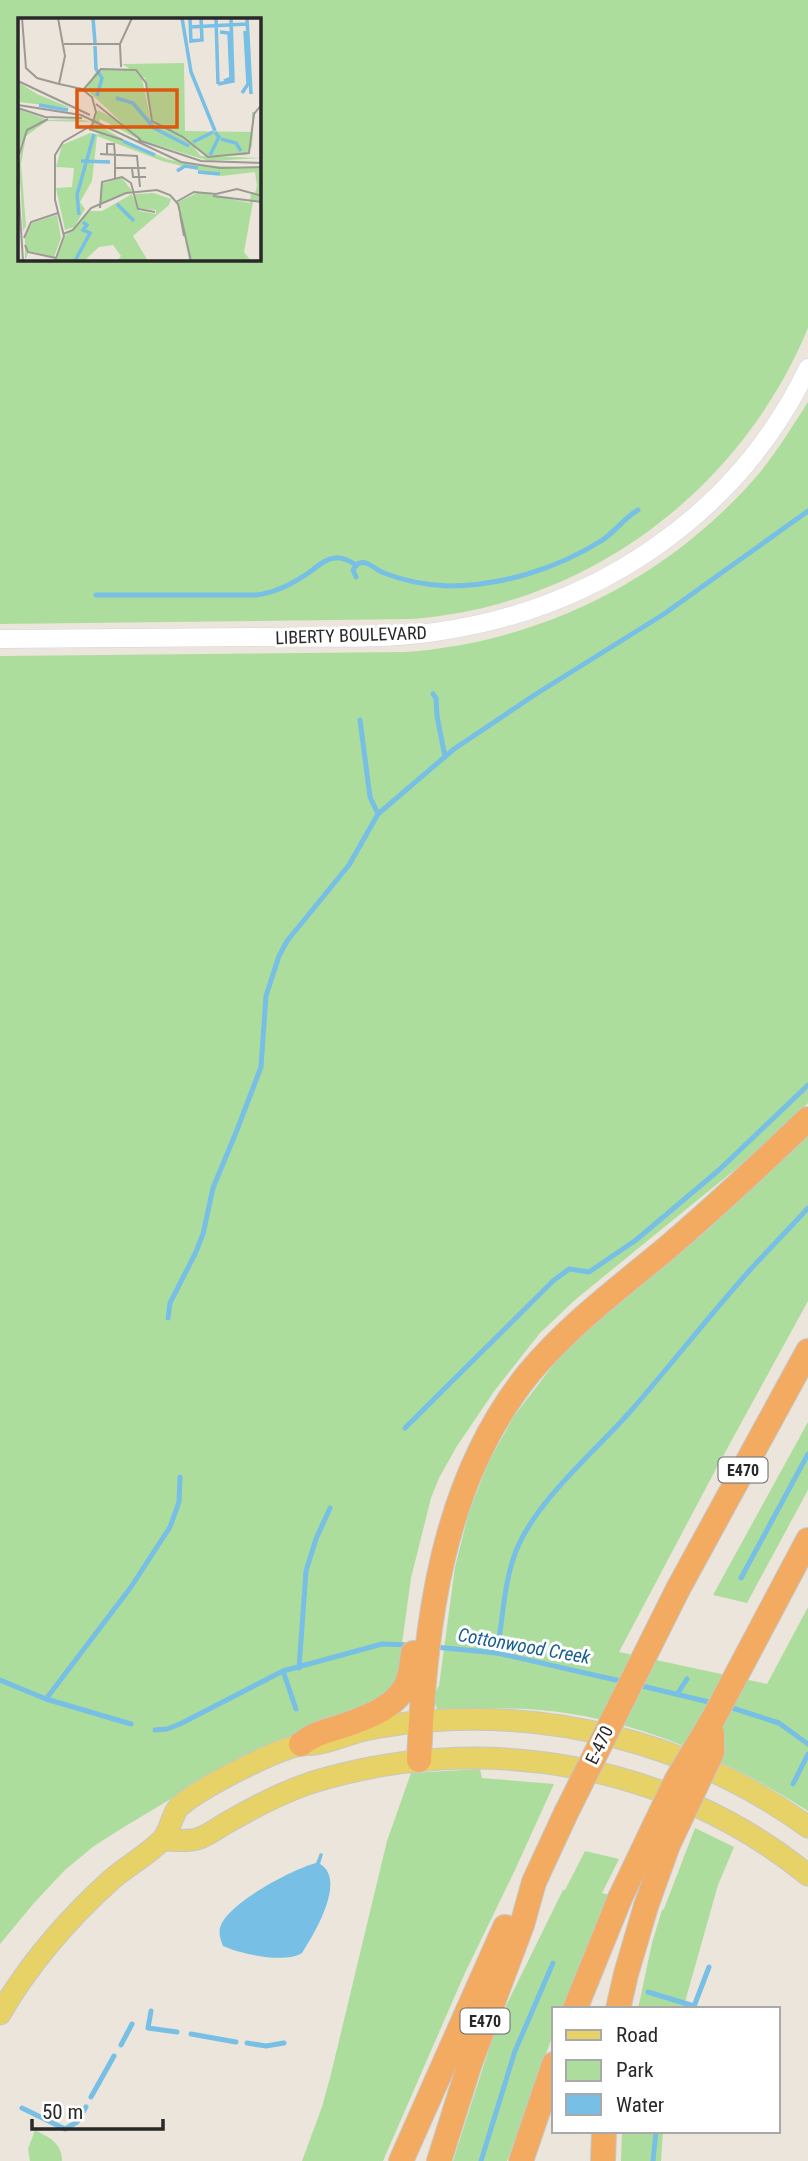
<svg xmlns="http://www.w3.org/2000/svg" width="808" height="2161" font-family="'Roboto Condensed',sans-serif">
<rect width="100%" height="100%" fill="#ebe5dc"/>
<g fill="#addd9d" fill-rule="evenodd">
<path d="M0,0H808V328C741,490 588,606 411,619L0,624ZM19,19H259V259H19Z"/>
<path d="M808,402V1103L748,1159L576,1299L540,1333L495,1390L457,1446L439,1478L431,1498L411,1578L397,1680L378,1702L265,1747L204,1779L124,1827L94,1846L65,1870L34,1903L0,1944V656L405,652C542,642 667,579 757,476C776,453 792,427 808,402Z"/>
<path d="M808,1132V1301L716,1469L619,1652L767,1684L808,1607V1811C724,1757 626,1714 525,1709C497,1708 469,1709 440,1710L437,1709C433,1701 434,1692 439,1686L455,1567L469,1512L489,1461L514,1416L554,1364L577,1339L711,1227Z"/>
<polygon points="808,1422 808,1490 747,1603 713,1595"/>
<polygon points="480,1769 482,1778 554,1784 515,1870 464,1975 383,2161 302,2161 322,2107 331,2074 387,1841 411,1773"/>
<polygon points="695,1828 734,1847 718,1885 683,2009 638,2009 652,1943 662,1910 664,1909"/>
<polygon points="585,1851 619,1859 602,1893 609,1895 563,2009 554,2009 554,2032 507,2161 453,2161 497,2024 563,1890 565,1890"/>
<path d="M35,2130C50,2138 62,2143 62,2161H30L28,2149Z"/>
<polygon points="622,2131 663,2131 661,2161 621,2161"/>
</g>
<path fill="#77bfe5" d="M320,1853L323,1854L320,1864C347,1880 314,1934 302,1953C285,1964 241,1954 223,1946C220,1939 218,1932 221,1925C230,1902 293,1869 316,1863Z"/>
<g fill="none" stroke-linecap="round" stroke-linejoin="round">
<g stroke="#77bfe5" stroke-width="5">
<path d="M356,577L353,570C356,565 359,561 366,563C372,565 378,571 384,573C404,581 427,585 448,586C501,586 556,569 601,541C615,532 625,517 638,510"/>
<path d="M96,595H256C274,593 292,584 307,574C316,568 324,559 335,558C343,557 350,561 356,565"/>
<polyline points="433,694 436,698 437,716 445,757"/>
<polyline points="360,720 370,797 378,814"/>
<polyline points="168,1318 170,1303 195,1254 203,1234 213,1188 237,1130 261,1067 266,996 279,956 287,941 349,865 378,814 454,749 536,694 664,614 808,511"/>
<polyline points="405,1428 553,1281 569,1269 589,1272 636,1240 719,1170 808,1085"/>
<polyline points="741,1578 808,1454"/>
<polyline points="435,1647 497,1653 625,1682"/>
<path d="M497,1653C503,1618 504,1576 519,1544C541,1497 595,1451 629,1413C670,1366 708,1317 750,1270C769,1249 789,1229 808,1208"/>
<polyline points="299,1668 306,1571 316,1539 330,1508"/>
<polyline points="283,1671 296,1709"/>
<polyline points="0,1680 46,1699 131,1724"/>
<polyline points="638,1685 713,1703"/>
<polyline points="678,1693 687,1679"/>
<polyline points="46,1699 131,1587 170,1527 179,1502 180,1477"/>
<polyline points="726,1706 779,1723 808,1744"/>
<polyline points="155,1730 167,1729 180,1724 283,1671 382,1644 411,1645"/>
<polyline points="793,1784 808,1754"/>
<polyline points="648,1992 694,2006"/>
<polyline points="693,2009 709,1967"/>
<polyline points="151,2011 148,2028 177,2032"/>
<polyline points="191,2034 236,2042"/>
<polyline points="247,2043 266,2046 284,2043"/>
<polyline points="121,2045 132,2024"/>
<polyline points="91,2097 114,2056"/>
<polyline points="22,2108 65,2129 77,2122 86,2107"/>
<polyline points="481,2161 515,2051 553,1963"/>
<polyline points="653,2161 656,2131"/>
</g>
<g stroke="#d2d3e1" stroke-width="19">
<path id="minor" d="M0,639C85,639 170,638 254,637C314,637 376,641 435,632C595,610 737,516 808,368"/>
</g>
<g stroke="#c7c7c7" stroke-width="23">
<g id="major">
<path d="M163,1840C174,1840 191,1842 200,1838C210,1834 219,1827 228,1822C254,1807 281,1793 310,1783C479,1730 669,1762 808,1875"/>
<path d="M0,2014C29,1964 68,1919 111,1880C127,1866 146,1856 161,1841C171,1832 171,1813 181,1805C204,1786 271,1752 299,1745C304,1744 310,1745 315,1744C330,1742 346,1735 361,1731C376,1727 392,1725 407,1723C549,1707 692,1743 808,1827"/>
</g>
</g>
<g stroke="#c7c7c7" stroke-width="26">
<g id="highway">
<polyline points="678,1589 808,1351"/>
<polyline points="712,1721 808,1540"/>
<path d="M301,1744C312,1735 322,1732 336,1728C361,1720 399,1708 408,1680C411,1672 412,1662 413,1653"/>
<path d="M419,1760C425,1625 441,1482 529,1373C569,1325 619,1288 667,1248C715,1207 762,1163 808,1119"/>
<polyline points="575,2009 620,1898"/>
<polyline points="618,2009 626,1974 646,1906"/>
<polyline points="401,2161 505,1927"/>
<polyline points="439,2161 470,2063 522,1925 534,1882 566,1813"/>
<polyline points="521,2161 554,2064"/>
<polyline points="603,2161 604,2131"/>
</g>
</g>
<use href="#minor" stroke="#fff" stroke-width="18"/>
<use href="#major" stroke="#e6d266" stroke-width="21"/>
<use href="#highway" stroke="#f2ab60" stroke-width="24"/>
<g stroke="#c7c7c7" stroke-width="26" stroke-linecap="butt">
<g id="highway-bridge">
<polyline points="566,1813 678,1589"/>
<polyline points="620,1898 676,1781 712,1721"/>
<polyline points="646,1906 668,1845 712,1752 712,1734"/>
</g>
</g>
<use href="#highway-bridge" stroke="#f2ab60" stroke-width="24"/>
</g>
<g text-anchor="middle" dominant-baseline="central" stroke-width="6" stroke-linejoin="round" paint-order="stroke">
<g fill="#fff" stroke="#696969" stroke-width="2">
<rect x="718.5" y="1457.5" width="49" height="25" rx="5"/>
<rect x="460.5" y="2008.5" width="49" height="25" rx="5"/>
</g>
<g font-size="16" font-weight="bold" fill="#292929">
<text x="743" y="1470">E470</text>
<text x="485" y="2021">E470</text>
</g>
<g font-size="18" fill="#292929" stroke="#fff">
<text transform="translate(351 635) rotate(-2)">LIBERTY BOULEVARD</text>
<text transform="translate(599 1745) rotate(-64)">E-470</text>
</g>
<g font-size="19" font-style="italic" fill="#175d90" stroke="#fff">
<text transform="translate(524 1646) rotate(10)">Cottonwood Creek</text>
</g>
</g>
<g transform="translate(18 18)">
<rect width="243" height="243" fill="#ebe5dc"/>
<path d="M166,45L167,113L234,114V94H236L234,128L228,137L188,138L134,101L127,60L104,46ZM88,51L116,52L124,60L133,103L171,124L183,138L243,140L191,143L122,122L82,101L81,107L111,125L149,141L175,147L243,150V184H235L226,234L233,243H171L160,184L181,174L232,185L233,174L237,175L239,168L237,154L204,158L144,143L79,118L74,163L62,184L67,191L56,209L47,212L38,170L54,169L56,150L38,149L44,127L72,115L82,117L73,111L80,92L105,106L68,71L77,55ZM0,64L19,76L53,90L0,84ZM0,91L30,102L60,101L74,104L29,103L8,118L3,146L8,208L5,213L1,146L5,120L0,136ZM104,160L114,173L82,187L83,166ZM136,175L153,181L151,187L115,218L130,243H99L103,238L95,227L81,229L66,243H38L47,218L72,193H84L114,176L121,193L138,196V192L121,191L117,176ZM39,197L43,220L36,239L11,233L7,243V219L14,205Z" fill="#addd9d"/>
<path fill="none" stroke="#77bfe5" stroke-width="3.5" d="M75,0L77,25M164,0L173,54L197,113M172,0L173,25M198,0L200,66M229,0L233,76M172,9L229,6M202,14L211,15L213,60L206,63M173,23L184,22L183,0M77,28L78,51L84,60L79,78M200,66L215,63L213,0M224,75L230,66L227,13M98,80L115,85L136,110L171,128M21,87L50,92M203,121L218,125L223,133M105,123L137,137M175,124L195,114M192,137L201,119L197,114M63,143L92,144M159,153L167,148L180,150M180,154L202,156M99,186L116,203M61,197L59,177L76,116M57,243L72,215L65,212L69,207L65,204"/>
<path fill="none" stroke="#9d9a94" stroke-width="2" d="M4,0L8,50L19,60L41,66M40,0L47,38L41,66L64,71L75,80M46,26H102L114,0M102,27L103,49M0,63L72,97M65,72L83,51L118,52L128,65L134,103L165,119L190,139L231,135L236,96L244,86M78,86L123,122M0,87L63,97L163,144L202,150L244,149M0,90L27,99L64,100M71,111L105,122M120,122L183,143L244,145M0,136L1,167M82,136L119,138L122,169M89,136V126H96L97,137M1,137L9,112L30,101M97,137V160M97,150H128M114,150L115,159H128M0,165L5,243M195,178L244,184M158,184L176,174L198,176L219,171L244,178M82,190L84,164L104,159L113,165L120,191L137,194M162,196L166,218M45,216L55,212L73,190L108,175L139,172L152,177L160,186L173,243M6,220L13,204L40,195M7,227L10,234L38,240M37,243L46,218L37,182V137L45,124L74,107L78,94L74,79"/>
<path fill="#de570d" fill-opacity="0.15" stroke="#de570d" stroke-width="3.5" d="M59,72H159V109H59Z"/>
<rect width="243" height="243" fill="none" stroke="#292929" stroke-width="3.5"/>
</g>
<rect x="552" y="2007" width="228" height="126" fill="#ffffff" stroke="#a9a9a9" stroke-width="2"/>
<rect x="566" y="2030" width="35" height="10" fill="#e6d266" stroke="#a9a9a9" stroke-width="2"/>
<text x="616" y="2042" font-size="21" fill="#292929">Road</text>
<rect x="566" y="2060" width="35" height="21" fill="#addd9d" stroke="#a9a9a9" stroke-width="2"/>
<text x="616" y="2077" font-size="21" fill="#292929">Park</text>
<rect x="566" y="2094" width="35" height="21" fill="#77bfe5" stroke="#a9a9a9" stroke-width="2"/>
<text x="616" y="2112" font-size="21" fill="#292929">Water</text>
<path d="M32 2119v10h131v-10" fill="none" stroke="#292929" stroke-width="3.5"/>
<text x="42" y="2119" font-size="21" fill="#292929" stroke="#ffffff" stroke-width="5" paint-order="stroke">50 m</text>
</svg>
